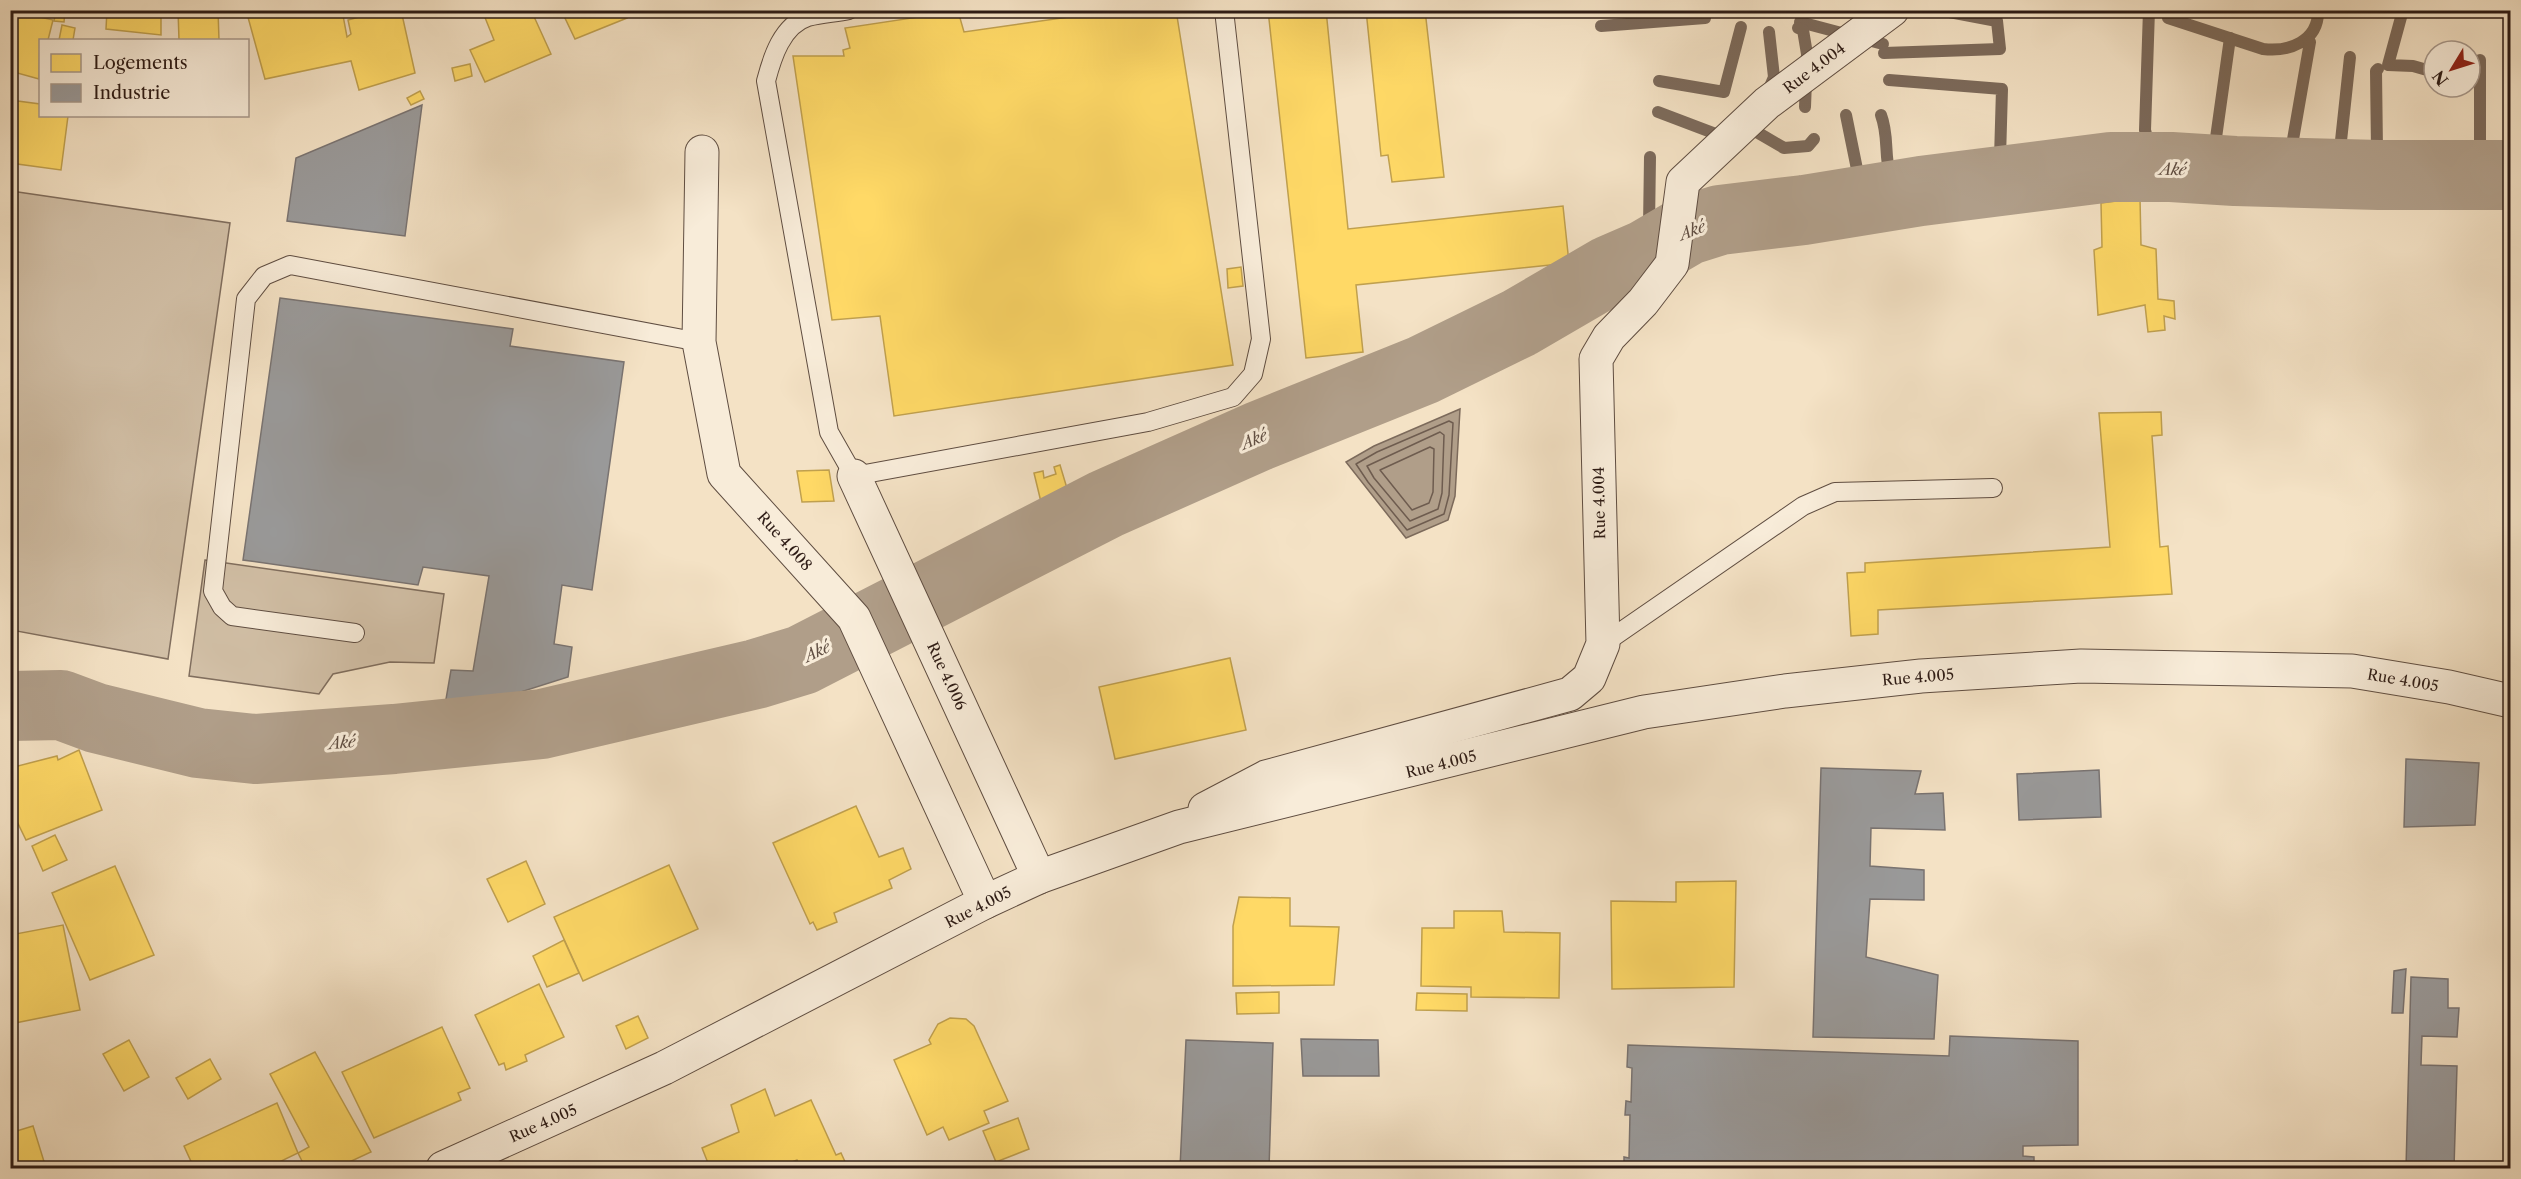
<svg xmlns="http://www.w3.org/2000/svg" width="2521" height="1179" font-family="'Libre Caslon Text',serif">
<rect width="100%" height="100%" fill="#f4e2c5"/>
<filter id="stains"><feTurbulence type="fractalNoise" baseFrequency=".00333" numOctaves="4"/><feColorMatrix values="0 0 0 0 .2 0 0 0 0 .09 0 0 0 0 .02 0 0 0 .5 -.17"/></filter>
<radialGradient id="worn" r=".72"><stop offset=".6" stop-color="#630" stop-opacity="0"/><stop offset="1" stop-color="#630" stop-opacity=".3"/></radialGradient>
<g fill="#d2c0a7" stroke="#806e5e" stroke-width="1.5">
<polygon points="11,191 230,223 168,659 11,630"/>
<polygon points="205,560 444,594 434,663 390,662 333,674 319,694 189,676"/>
</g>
<polygon fill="#b09e89" stroke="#7c6a5b" stroke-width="1.5" points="1460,409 1455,496 1448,520 1406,538 1346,462 1374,446"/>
<g fill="#ffd966" stroke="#c0a04e" stroke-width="1.5">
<polygon points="10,10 53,20 48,40 40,40 39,79 10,71"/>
<polygon points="56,10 65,11 64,22 54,21"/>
<polygon points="107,10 161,10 161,35 106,29"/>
<polygon points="178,10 218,10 219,40 179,40"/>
<polygon points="246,10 342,10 347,37 351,34 348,20 385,10 401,10 415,73 359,90 351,61 265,79"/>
<polygon points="482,10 531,10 551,54 485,82 470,50 494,40"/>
<polygon points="623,10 627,18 575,39 564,16 574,10"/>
<polygon points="1118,10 1176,10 1233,365 894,416 880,316 832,320 793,56 844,56 843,50 850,48 845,28 958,11 964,32"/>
<polygon points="1268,10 1326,10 1348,229 1563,206 1569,263 1356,285 1363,352 1306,358"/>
<polygon points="1366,10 1425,10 1444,177 1392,182 1388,155 1381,156"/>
<polygon points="62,25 75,28 73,40 59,40"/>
<polygon points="470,64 472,76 455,81 452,68"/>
<polygon points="420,91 424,99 411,105 407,98"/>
<polygon points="10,100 40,104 40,116 68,116 61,170 10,163"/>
<polygon points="2140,198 2141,245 2156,249 2158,299 2174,301 2175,319 2164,316 2165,330 2148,332 2145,305 2098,315 2094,250 2102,247 2101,203"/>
<polygon points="1241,267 1243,286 1228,288 1227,269"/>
<polygon points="2161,412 2162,435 2152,436 2160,547 2168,546 2172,594 1878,610 1878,634 1851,636 1847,573 1865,572 1865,563 2110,547 2099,413"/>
<polygon points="1060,465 1069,495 1041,502 1034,473 1043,471 1044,478 1056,474 1054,467"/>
<polygon points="829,470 834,501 802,502 797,471"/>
<polygon points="1230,658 1246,730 1115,759 1099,687"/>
<polygon points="79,750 102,810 26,840 10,807 10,768 57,756 58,760"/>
<polygon points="856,806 879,857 903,848 911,869 889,880 892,888 834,913 837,922 817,930 813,922 810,924 773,843"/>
<polygon points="55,835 67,860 43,871 32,846"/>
<polygon points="526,861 545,904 508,922 487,879"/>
<polygon points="669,865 698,929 583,981 554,917"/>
<polygon points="115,866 154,955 90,980 52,893"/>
<polygon points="1736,881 1734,987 1612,989 1611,901 1676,902 1676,882"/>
<polygon points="1239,897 1290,898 1290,926 1339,927 1334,985 1233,986 1233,926"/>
<polygon points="1454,911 1502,911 1504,932 1560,933 1559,998 1471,997 1471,987 1421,986 1422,928 1454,928"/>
<polygon points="63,925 80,1010 10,1024 10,935"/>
<polygon points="564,940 579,973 547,987 533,956"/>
<polygon points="539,984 564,1037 525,1055 527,1061 506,1070 504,1063 499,1065 475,1015"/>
<polygon points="1279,992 1279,1013 1237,1014 1236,993"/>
<polygon points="1417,993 1467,994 1467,1011 1416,1010"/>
<polygon points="638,1016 648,1038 626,1049 616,1026"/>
<polygon points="950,1018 966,1019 974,1026 1008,1101 984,1111 989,1123 949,1140 943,1127 927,1135 894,1060 931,1044 929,1040 938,1024"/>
<polygon points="442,1027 470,1088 458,1093 461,1100 374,1138 342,1072"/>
<polygon points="129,1040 149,1077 124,1091 103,1054"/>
<polygon points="315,1052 371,1152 345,1164 346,1168 296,1168 304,1165 298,1153 309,1147 270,1074"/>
<polygon points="210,1059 221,1079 188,1099 176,1078"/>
<polygon points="765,1089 775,1116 811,1100 836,1155 841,1153 847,1166 853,1163 855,1168 801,1168 797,1160 777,1168 710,1168 702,1148 739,1132 731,1105"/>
<polygon points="277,1103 298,1153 267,1168 194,1168 184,1146"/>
<polygon points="1018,1118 1029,1149 996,1162 983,1131"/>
<polygon points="33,1126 46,1168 10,1168 10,1133"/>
</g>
<g fill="#999" stroke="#797371" stroke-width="1.5">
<polygon points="422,105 405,236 287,221 296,158"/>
<polygon points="280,298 513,329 510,346 624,362 592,590 562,585 554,644 572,647 568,677 467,709 468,705 445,705 451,670 473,671 489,576 423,567 418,585 243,560"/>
<polygon points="2406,759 2479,763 2475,825 2404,827"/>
<polygon points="1821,768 1921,771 1915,794 1943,793 1945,830 1871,828 1870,866 1924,870 1924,900 1870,899 1866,957 1938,975 1934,1039 1813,1037"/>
<polygon points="2099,770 2101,817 2019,820 2017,774"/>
<polygon points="2406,969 2403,1013 2392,1013 2394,971"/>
<polygon points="2411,977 2448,979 2448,1008 2459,1008 2457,1037 2422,1036 2421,1065 2457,1066 2454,1168 2406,1168"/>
<polygon points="1950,1036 2078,1041 2078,1145 2023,1146 2023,1156 2034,1157 2034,1168 1624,1168 1624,1157 1629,1158 1630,1115 1625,1115 1626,1101 1631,1102 1632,1068 1627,1067 1628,1045 1949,1056"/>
<polygon points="1301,1039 1378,1040 1379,1076 1303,1076"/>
<polygon points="1186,1040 1273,1043 1269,1168 1180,1168"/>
</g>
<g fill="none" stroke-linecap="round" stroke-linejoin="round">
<g stroke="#6e5c4f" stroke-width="1.5">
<polygon points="1449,421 1453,423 1449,495 1444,514 1407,530 1368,482 1356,464 1377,452"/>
<polygon points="1440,432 1444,435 1442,493 1438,509 1410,521 1374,478 1367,466"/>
<polygon points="1430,447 1434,449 1433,492 1429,503 1412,510 1380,470"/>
</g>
<g stroke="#7c6a5b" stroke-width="12">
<polyline points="2149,10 2145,130 2153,162"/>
<polyline points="2403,10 2388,65 2413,66 2434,72"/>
<path d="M2168,18L2263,49C2288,52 2319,42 2318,10"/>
<polyline points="1800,22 1883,44"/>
<polyline points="1601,26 1705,18 1706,10"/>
<polyline points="1798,28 1803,30 1807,54 1805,107"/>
<polyline points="1884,53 2000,49 1997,21 1939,10"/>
<polyline points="2480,60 2480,152"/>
<polyline points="1889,80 2002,89 2000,158"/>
<polyline points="1659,81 1724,92 1741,27"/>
<polyline points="1768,91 1774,77 1769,32"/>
<polyline points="1658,112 1716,134 1711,145"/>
<polyline points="1846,115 1859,179"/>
<path d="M1881,115C1889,136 1884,154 1890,175"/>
<polyline points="1755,131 1784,148 1808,146 1814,139"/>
<polyline points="2340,150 2350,57"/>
<polyline points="2377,150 2376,71 2378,69"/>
<polyline points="2291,151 2310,42"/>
<polyline points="2214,152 2230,38"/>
<polyline points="1649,226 1650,157"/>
</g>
<polyline stroke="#b09e89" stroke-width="70" points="10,706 61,705 96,718 198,743 255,749 394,739 542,724 756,674 802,660 1106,504 1259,436 1423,370 1519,323 1610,270 1647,254 1688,230 1720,220 1804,210 1921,191 2111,167 2171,167 2235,171 2379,175 2510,175"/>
<g stroke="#5f4d41" stroke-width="20">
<g id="lane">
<path d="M849,10C836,13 821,13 808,17C782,25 772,58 766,81L829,432L854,476L1148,422L1233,397L1253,374L1261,339L1224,10"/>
<polyline points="355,633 232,616 222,607 213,591 246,299 264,276 290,265 699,342"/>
<polyline points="1603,644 1803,506 1835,492 1993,488"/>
</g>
</g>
<g stroke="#5f4d41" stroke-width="35">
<g id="street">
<polyline points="702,152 699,342 724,474 854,618 985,902"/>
<polyline points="854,476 1039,877"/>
<polyline points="1205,809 1266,777 1570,694 1589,678 1603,644 1596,359 1609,337 1643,302 1672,264 1683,182 1767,103 1892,10"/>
<polyline points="443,1168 664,1068 985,902 1039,877 1179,827 1644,712 1785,691 1921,676 2081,666 2352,671 2449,687 2510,701"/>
</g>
</g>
<use href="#lane" stroke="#f8ecd9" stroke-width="18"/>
<use href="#street" stroke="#f8ecd9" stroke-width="33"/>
</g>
<g text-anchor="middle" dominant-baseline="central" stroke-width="6" stroke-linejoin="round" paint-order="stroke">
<g font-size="15" fill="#2d1b15" stroke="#f8ecd9">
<text transform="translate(1814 68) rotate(-37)">Rue 4.004</text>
<text transform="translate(1599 503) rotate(-91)">Rue 4.004</text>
<text transform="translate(785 541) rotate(48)">Rue 4.008</text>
<text transform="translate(947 676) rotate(65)">Rue 4.006</text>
<text transform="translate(1918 677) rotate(-5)">Rue 4.005</text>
<text transform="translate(2403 680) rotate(10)">Rue 4.005</text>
<text transform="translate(1441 764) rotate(-14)">Rue 4.005</text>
<text transform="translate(978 907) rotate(-27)">Rue 4.005</text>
<text transform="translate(543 1123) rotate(-24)">Rue 4.005</text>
</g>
<g font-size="16" font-style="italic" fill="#614f43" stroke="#f8ecd9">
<text transform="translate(2173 169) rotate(1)">Aké</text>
<text transform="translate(1692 230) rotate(-21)">Aké</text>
<text transform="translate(1254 439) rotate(-23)">Aké</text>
<text transform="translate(817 651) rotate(-26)">Aké</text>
<text transform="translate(342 742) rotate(-5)">Aké</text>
</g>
</g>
<rect width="2521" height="1179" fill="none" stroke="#f4e2c5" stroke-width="36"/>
<rect x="12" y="12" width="2497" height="1155" fill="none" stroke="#2d1b15" stroke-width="3"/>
<rect x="18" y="18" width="2485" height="1143" fill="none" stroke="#2d1b15" stroke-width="1.5"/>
<rect x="39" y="39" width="210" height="78" fill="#f8ecd9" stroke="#a7988b" stroke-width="1.5"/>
<rect x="51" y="54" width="30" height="18" fill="#ffd966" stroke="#a7988b" stroke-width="1.5"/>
<text x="93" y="69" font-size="18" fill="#2d1b15">Logements</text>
<rect x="51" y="84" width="30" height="18" fill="#999999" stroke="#a7988b" stroke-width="1.5"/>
<text x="93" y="99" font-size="18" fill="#2d1b15">Industrie</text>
<g transform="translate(2452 69) rotate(232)"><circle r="28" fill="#f8ecd9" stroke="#a7988b" stroke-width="1.5"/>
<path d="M0-4.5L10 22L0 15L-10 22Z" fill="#8f2418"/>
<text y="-9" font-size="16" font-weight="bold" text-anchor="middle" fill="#2d1b15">N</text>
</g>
<rect width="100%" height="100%" filter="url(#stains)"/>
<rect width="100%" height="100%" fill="url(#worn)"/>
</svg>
